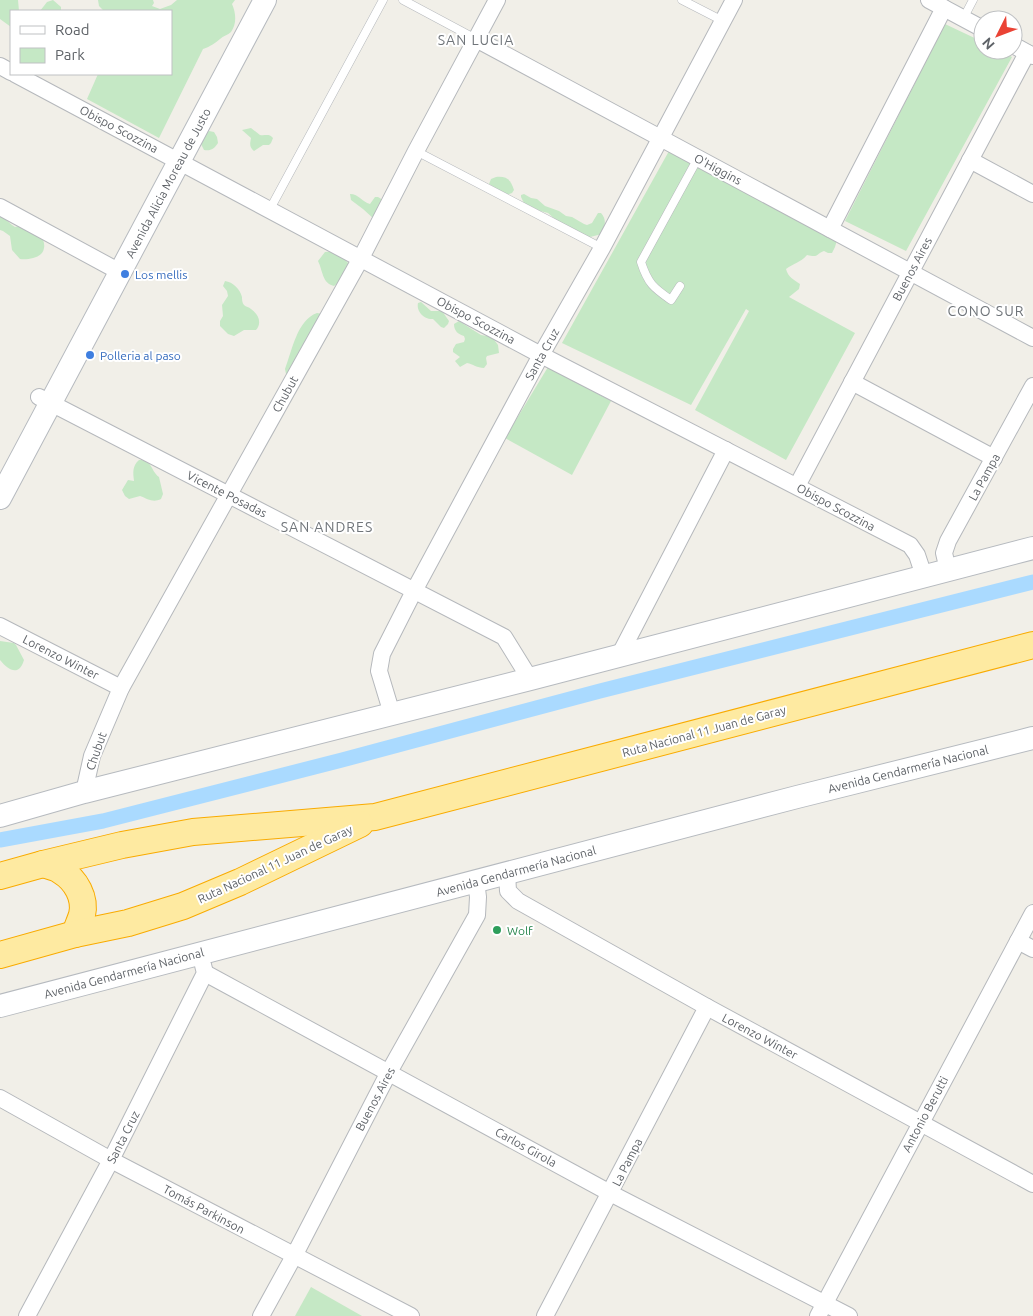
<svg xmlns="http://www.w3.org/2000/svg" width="1033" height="1316" font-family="Ubuntu,sans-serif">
<rect width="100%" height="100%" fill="#f1efe8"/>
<g fill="#c5e8c5">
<polygon points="0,0 18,0 19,11 11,11 11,27 0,19"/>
<polygon points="53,0 61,7 61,11 40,11 47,2"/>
<path d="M98,0H153L154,3L152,6L160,9L171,5L177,0H235L232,4C236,13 237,24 231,32C228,35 223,36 220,39C214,44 211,46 203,49L159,138L87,99L98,74H171V11H104L99,6Z"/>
<polygon points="945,24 983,42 983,50 998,50 1012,57 906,251 845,221"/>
<path d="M251,128L260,135C265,136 269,133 273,138L271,143L269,145H263L254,151C249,147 250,144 251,138L242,130Z"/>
<path d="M209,131L214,132L217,137L218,143C214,149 211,151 204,150L201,144L204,135Z"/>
<path d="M669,151L837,240L835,247L832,253H828L824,251C816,254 819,258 807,255C800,263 794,263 786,269C788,277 794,280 800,284L799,289L789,297L855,333L786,460L695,410L749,311L746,309L691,405L562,343Z"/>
<path d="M496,177C507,176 511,180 514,190L512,193L507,195L489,184L491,179Z"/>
<path d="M350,194C359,194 362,202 370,204L375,197H378L383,200L374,219L363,209L351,200Z"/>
<path d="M524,194L531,198L537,199L545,206L559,211L566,216L572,217L584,224L587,225L592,223L598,213H601C607,220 605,226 602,234L590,237L584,236L557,221L548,213L540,211L524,203L521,197V195Z"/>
<path d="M0,215L12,225L15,227L23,225L41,235C43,239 45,244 44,248C43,258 28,260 20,259L12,250L10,236L3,231L0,230Z"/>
<path d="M337,251L349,264L343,279L334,286C322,283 323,271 318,261L325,252Z"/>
<path d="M225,281C233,282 240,289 242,297C242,299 242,303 244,305C246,307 249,307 251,309C259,315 262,323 256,330H244L234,336L228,334L220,326V321L223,316L222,305L228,296L227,291L223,286Z"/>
<path d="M421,302L431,311H442L449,321L448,324L444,328L441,327L433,319C425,320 416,312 418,303Z"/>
<path d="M317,313L322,314L292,373L286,374L285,369C292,351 297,320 317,313Z"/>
<path d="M459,321L481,335L492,337L498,345L499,353L487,356L486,358L487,364L484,368C477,368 473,364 467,363L460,367L455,361L460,357L453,352V349L456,344L464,342L465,339L464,336C458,334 454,331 454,324Z"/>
<polygon points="548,367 611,401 572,475 505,438"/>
<path d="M139,460C153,460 150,470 159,477L163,494L161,499C153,503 148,499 140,496L129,499L125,496L122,490L128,480L134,481C133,473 132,466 139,460Z"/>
<path d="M0,641L14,643L16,645L24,660C19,677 8,670 0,660Z"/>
<polygon points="311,1287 362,1316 295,1316"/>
</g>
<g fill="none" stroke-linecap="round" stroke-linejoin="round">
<polyline stroke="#aadaff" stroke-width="15" points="0,840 103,821 342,760 600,691 1033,582"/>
<g stroke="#b5b8bc" stroke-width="9">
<g id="service">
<polyline points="403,0 476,39"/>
<polyline points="682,0 723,21"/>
<polyline points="963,19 973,0"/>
<polyline points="416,151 602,248"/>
<polyline points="270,209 383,0"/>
<path d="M680,286L671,300C654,288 648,284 641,262L698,158"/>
</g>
</g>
<g stroke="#b5b8bc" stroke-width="18">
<g id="minor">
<polyline points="929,0 983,29"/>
<polyline points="476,39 1033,338"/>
<polyline points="1013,45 1033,56"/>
<polyline points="0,66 11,72"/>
<polyline points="15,74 541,355 910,545 917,555 924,576"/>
<polyline points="970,160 1033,194"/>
<polyline points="0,207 120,272"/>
<polyline points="830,229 944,8"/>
<polyline points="852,382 994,458"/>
<polyline points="39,397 504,637 530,679"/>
<polyline points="797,486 1027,53"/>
<polyline points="948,570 944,553 948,541 1033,386"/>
<polyline points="0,626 121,688"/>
<polyline points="619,656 726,450"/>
<polyline points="392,714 379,671 382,654 414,591 541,355 602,248 734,0"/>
<polyline points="84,792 92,756 121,688 361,258 416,151 497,0"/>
<polyline points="507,873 508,891 518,901 707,1007 1033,1184"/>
<polyline points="1018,941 1033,949"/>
<polyline points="205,973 610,1193 849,1316"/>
<polyline points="0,1098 111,1160 411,1316"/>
<polyline points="27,1316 111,1160 205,973 203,965"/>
<polyline points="261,1316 294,1256 389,1072 477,915 478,897 476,881"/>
<polyline points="545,1316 707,1007"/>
<polyline points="818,1316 1033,913"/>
</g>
</g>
<g stroke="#b6babf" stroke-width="24">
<g id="secondary">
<polyline points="0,498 265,0"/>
<polyline points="0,816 84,792 530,679 1033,548"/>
<polyline points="0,1006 797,797 1033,738"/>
</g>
</g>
<g stroke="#f9ab00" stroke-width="28">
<g id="trunk">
<path d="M43,864C49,866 56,867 61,871C76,880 86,898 82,915C80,921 77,928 75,934"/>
<polyline points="0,876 43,864 122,845 193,832 375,817 1033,645"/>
<polyline points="0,955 75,934 128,923 183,906 240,882 360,824"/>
</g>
</g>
<use href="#service" stroke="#fff" stroke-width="8"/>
<use href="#minor" stroke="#fff" stroke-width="16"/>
<use href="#secondary" stroke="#fff" stroke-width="22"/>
<use href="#trunk" stroke="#feeaa1" stroke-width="26"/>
</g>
<g fill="#3f7fe0" stroke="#fff" stroke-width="2">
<circle cx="125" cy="274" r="5"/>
<circle cx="90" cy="355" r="5"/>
</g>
<circle fill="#2e9e5b" stroke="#fff" stroke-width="2" cx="497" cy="930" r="5"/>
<g text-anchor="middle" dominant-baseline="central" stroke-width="4" stroke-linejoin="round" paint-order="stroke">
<g font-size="12" fill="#5f6368" stroke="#fff">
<text transform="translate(119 129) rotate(28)">Obispo Scozzina</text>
<text transform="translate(718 169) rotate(28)">O'Higgins</text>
<text transform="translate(168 183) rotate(-62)">Avenida Alicia Moreau de Justo</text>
<text transform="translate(912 269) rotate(-62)">Buenos Aires</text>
<text transform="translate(476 320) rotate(28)">Obispo Scozzina</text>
<text transform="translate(542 354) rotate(-61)">Santa Cruz</text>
<text transform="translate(285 394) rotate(-61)">Chubut</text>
<text transform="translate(984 477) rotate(-61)">La Pampa</text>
<text transform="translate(227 494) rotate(27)">Vicente Posadas</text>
<text transform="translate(836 507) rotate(28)">Obispo Scozzina</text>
<text transform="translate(61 657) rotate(27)">Lorenzo Winter</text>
<text transform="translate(704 731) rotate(-15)">Ruta Nacional 11 Juan de Garay</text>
<text transform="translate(96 751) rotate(-71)">Chubut</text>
<text transform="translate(908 769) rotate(-14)">Avenida Gendarmería Nacional</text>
<text transform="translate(275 864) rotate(-25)">Ruta Nacional 11 Juan de Garay</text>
<text transform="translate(516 871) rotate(-15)">Avenida Gendarmería Nacional</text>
<text transform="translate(124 973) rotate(-15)">Avenida Gendarmería Nacional</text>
<text transform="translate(760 1036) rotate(28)">Lorenzo Winter</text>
<text transform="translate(375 1099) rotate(-62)">Buenos Aires</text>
<text transform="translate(925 1114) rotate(-62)">Antonio Berutti</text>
<text transform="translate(123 1137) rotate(-63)">Santa Cruz</text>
<text transform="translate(526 1147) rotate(29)">Carlos Girola</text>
<text transform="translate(627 1162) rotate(-63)">La Pampa</text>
<text transform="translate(204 1209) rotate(28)">Tomás Parkinson</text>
</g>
<g font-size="12" fill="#366cbe" stroke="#fff" text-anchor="start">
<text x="135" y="274">Los mellis</text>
<text x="100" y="355">Polleria al paso</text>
</g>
<g font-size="12" fill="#27864d" stroke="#fff" text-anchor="start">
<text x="507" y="930">Wolf</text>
</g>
<g font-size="14" letter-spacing="1" fill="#70757a" stroke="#fff">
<text x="476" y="40">SAN LUCIA</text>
<text x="986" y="311">CONO SUR</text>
<text x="327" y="527">SAN ANDRES</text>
</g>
</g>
<rect x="10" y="10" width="162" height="65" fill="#ffffff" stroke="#bfc1c3"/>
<rect x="20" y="26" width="25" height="8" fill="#ffffff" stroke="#bfc1c3"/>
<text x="55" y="35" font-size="15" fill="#5f6368">Road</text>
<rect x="20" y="48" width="25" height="15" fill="#c5e8c5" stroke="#bfc1c3"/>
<text x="55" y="60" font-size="15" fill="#5f6368">Park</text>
<g transform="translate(998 35) rotate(228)"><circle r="24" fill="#ffffff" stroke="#bfc1c3"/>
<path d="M0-4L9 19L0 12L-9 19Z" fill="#ea4335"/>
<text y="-8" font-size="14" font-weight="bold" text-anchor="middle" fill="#5f6368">N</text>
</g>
</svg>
